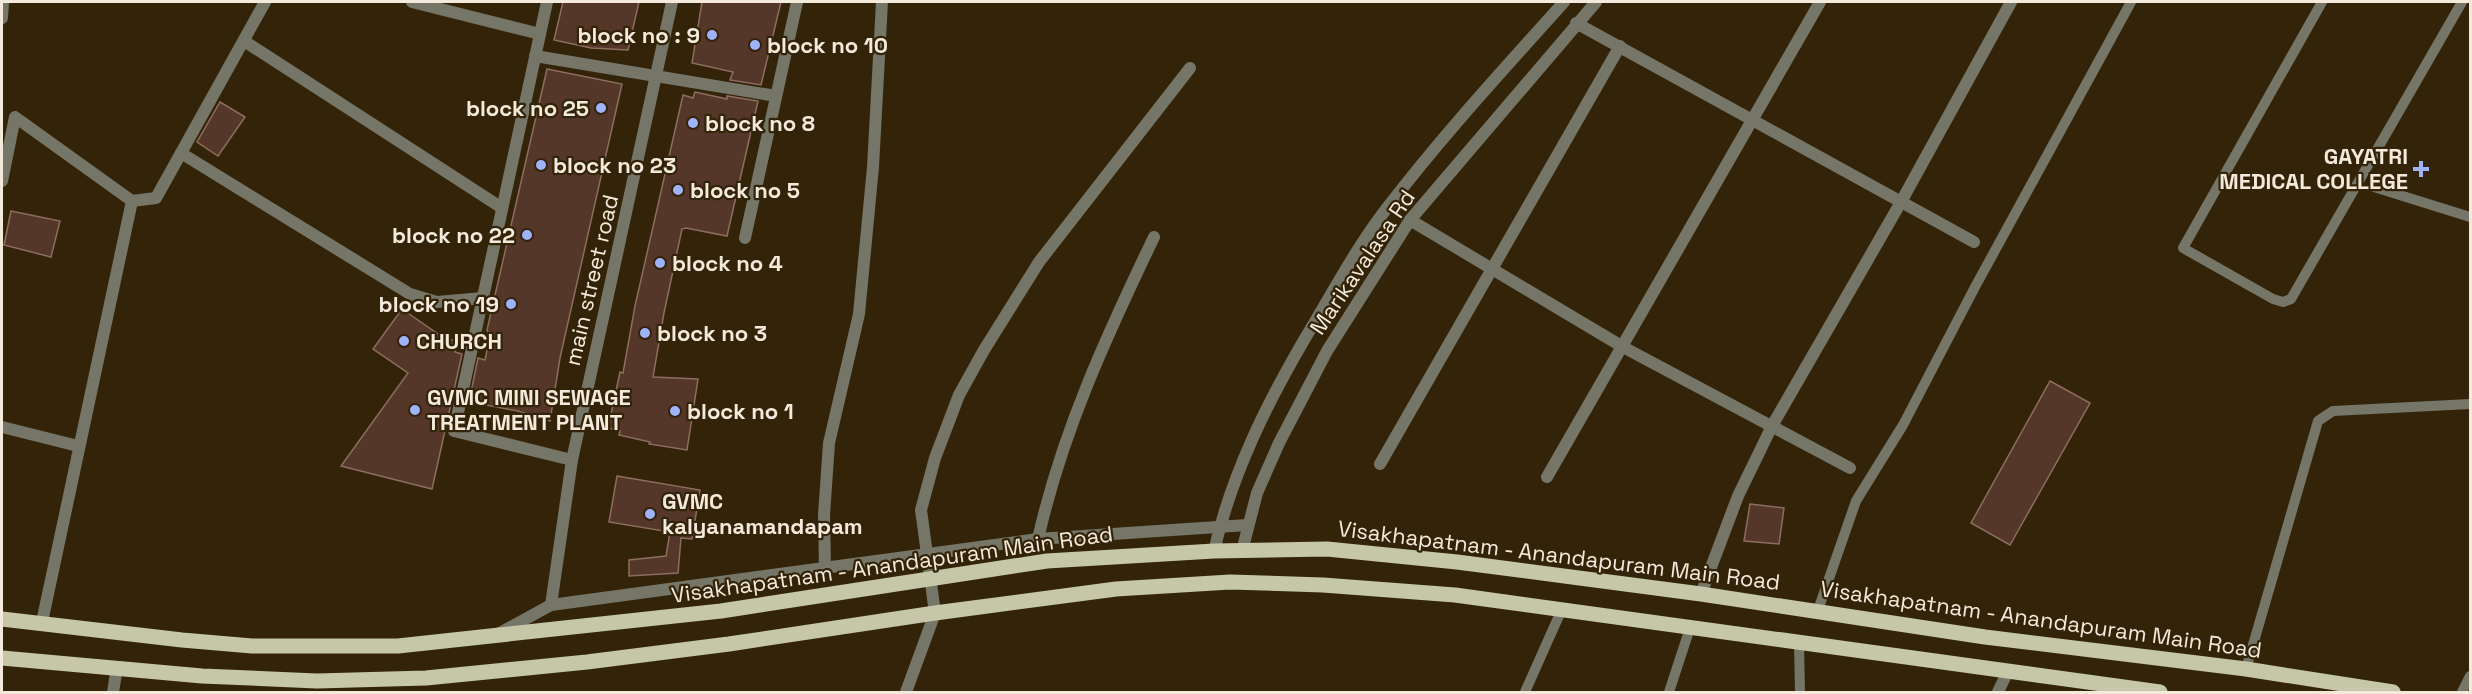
<svg xmlns="http://www.w3.org/2000/svg" width="2472" height="694" font-family="'Space Grotesk',sans-serif">
<rect width="100%" height="100%" fill="#332409"/>
<g fill="#553729" stroke="#8d6d60" stroke-width="1.5">
<polygon points="563,2 639,2 628,50 591,48 554,40"/>
<polygon points="702,2 781,2 761,85 730,80 733,72 692,63"/>
<polygon points="547,69 622,84 560,358 550,421 518,411 469,402 478,358 485,360 490,336 487,330"/>
<polygon points="695,92 727,99 727,96 758,101 727,236 686,228 682,229 664,313 653,377 698,379 687,450 649,444 650,442 619,435 620,431 608,428 620,372 623,373 635,306 683,95 693,98"/>
<polygon points="220,102 245,117 218,156 197,142"/>
<polygon points="11,211 60,221 51,257 4,245"/>
<polygon points="402,309 444,338 456,341 455,352 462,354 432,489 341,466 408,373 373,349"/>
<polygon points="2050,381 2090,403 2010,545 1971,523"/>
<polygon points="617,476 700,490 692,539 681,538 678,573 629,576 629,560 666,556 670,532 609,522"/>
<polygon points="1750,504 1784,508 1779,544 1744,541"/>
</g>
<g fill="none" stroke-linecap="round" stroke-linejoin="round">
<g stroke="#757667" stroke-width="10">
<polyline points="2322,2 2183,248 2273,299 2283,302 2291,299 2462,2"/>
<polyline points="2374,187 2470,217"/>
<polyline points="1818,610 1856,501 1903,425 1975,287 2131,2"/>
<polyline points="1799,643 1800,692"/>
<polyline points="2246,669 2318,421 2333,411 2470,404"/>
<polyline points="1525,692 1562,609"/>
<polyline points="1669,692 1690,628"/>
<polyline points="2462,692 2470,676"/>
</g>
<g stroke="#757667" stroke-width="12">
<polyline points="412,2 540,34"/>
<polyline points="547,2 454,431 572,460"/>
<polyline points="2,18 3,2"/>
<polyline points="1576,23 1974,242"/>
<polyline points="244,41 502,208"/>
<polyline points="535,56 776,96"/>
<polyline points="181,153 410,294 437,302 483,298"/>
<polyline points="2,181 15,117 132,201"/>
<polyline points="1410,220 1623,347 1850,468"/>
<polyline points="745,238 797,2"/>
<polyline points="2,427 78,446"/>
<polyline points="1380,464 1620,46"/>
<polyline points="1547,477 1820,2"/>
<path d="M1038,539C1062,432 1107,335 1154,237"/>
<polyline points="825,568 824,515 829,443 859,314 873,167 882,2"/>
<polyline points="1701,594 1738,496 1772,426 1901,202 2011,2"/>
<polyline points="551,605 572,460 672,2"/>
<polyline points="42,622 132,201 156,198 265,2"/>
<polyline points="113,692 117,667"/>
<polyline points="906,692 935,613 921,510 935,458 959,395 984,350 1039,262 1190,68"/>
<polyline points="1998,692 2007,673"/>
</g>
<g stroke="#757667" stroke-width="12">
<path d="M1214,551C1232,473 1267,403 1307,335C1333,292 1356,248 1387,208C1442,136 1504,69 1564,2"/>
<polyline points="1242,551 1257,493 1279,443 1327,351 1410,220 1596,2"/>
<polyline points="498,634 551,605 1038,539 1247,525"/>
</g>
<g stroke="#c5c7a8" stroke-width="15">
<polyline points="2,619 182,640 252,646 398,646 721,611 1047,561 1214,551 1327,549 1457,562 1701,594 1985,637 2246,669 2393,692"/>
<polyline points="2,658 202,676 317,681 426,678 587,662 729,644 935,613 1116,589 1230,582 1323,585 1455,595 2160,692"/>
</g>
</g>
<g fill="#9fb3fd" stroke="#332409" stroke-width="2">
<circle cx="712" cy="35" r="6"/>
<circle cx="755" cy="45" r="6"/>
<circle cx="601" cy="108" r="6"/>
<circle cx="693" cy="123" r="6"/>
<circle cx="541" cy="165" r="6"/>
<path d="M2418 160h6v6h6v6h-6v6h-6v-6h-6v-6h6z"/>
<circle cx="678" cy="190" r="6"/>
<circle cx="527" cy="235" r="6"/>
<circle cx="660" cy="263" r="6"/>
<circle cx="511" cy="304" r="6"/>
<circle cx="645" cy="333" r="6"/>
<circle cx="404" cy="341" r="6"/>
<circle cx="415" cy="410" r="6"/>
<circle cx="675" cy="411" r="6"/>
<circle cx="650" cy="514" r="6"/>
</g>
<g text-anchor="middle" dominant-baseline="central" stroke-width="4.5" stroke-linejoin="round" paint-order="stroke">
<g font-size="22" font-weight="bold" fill="#f4eadb" stroke="#332409" text-anchor="start">
<text x="700" y="35" text-anchor="end">block no : 9</text>
<text x="767" y="45">block no 10</text>
<text x="589" y="108" text-anchor="end">block no 25</text>
<text x="705" y="123">block no 8</text>
<text x="2408" y="156" text-anchor="end">GAYATRI<tspan x="2408" dy="25">MEDICAL COLLEGE</tspan></text>
<text x="553" y="165">block no 23</text>
<text x="690" y="190">block no 5</text>
<text x="515" y="235" text-anchor="end">block no 22</text>
<text x="672" y="263">block no 4</text>
<text x="499" y="304" text-anchor="end">block no 19</text>
<text x="657" y="333">block no 3</text>
<text x="416" y="341">CHURCH</text>
<text x="427" y="397">GVMC MINI SEWAGE<tspan x="427" dy="25">TREATMENT PLANT</tspan></text>
<text x="687" y="411">block no 1</text>
<text x="662" y="501">GVMC<tspan x="662" dy="25">kalyanamandapam</tspan></text>
</g>
<g font-size="22" fill="#f4eadb" stroke="#332409">
<text transform="translate(1362 262) rotate(-56)">Marikavalasa Rd</text>
<text transform="translate(591 280) rotate(-77)">main street road</text>
<text transform="translate(1559 555) rotate(7)">Visakhapatnam - Anandapuram Main Road</text>
<text transform="translate(892 564) rotate(-8)">Visakhapatnam - Anandapuram Main Road</text>
<text transform="translate(2041 619) rotate(8)">Visakhapatnam - Anandapuram Main Road</text>
</g>
</g>
<rect width="2472" height="694" fill="none" stroke="#f4eadb" stroke-width="6"/>
</svg>
